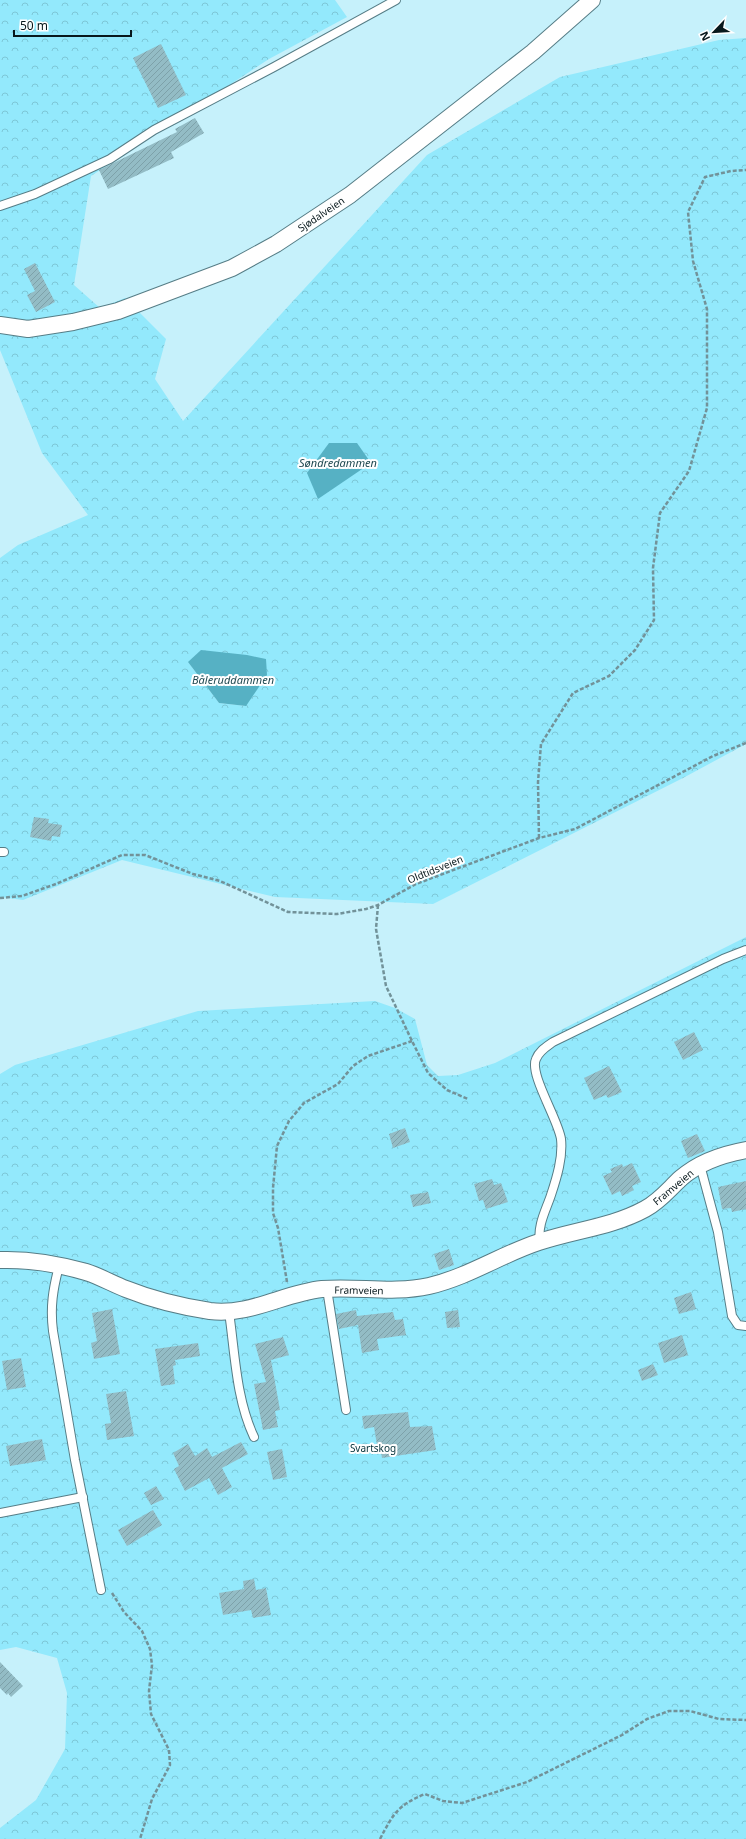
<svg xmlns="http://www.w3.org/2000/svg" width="746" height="1839" font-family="'Noto Sans',sans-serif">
<defs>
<pattern id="forest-crowns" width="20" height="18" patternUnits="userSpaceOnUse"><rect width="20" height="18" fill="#93e9fc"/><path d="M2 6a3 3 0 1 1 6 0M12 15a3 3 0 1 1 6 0" fill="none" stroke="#7dc7d7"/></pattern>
<pattern id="building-hatch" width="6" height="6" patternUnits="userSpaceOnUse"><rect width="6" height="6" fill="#93bcc5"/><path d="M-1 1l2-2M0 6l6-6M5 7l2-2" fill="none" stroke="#7da1a9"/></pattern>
</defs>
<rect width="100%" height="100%" fill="#c6f1fb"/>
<g fill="url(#forest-crowns)" fill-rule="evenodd">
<path d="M0,0H335L347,17L269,59L91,176L74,285L100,308L125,298L166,339L155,379L183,421L427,155L560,77L719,40L746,38V744L683,778L433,904L275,897L122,860L23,900L0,897V558L18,545L88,515L42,453L0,350ZM188,662L246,706L219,703Z"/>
<polygon points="746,937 746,1839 0,1839 0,1828 36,1800 65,1749 67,1693 57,1658 16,1647 0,1650 0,1074 15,1065 198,1011 375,1001 395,1008 415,1019 427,1065 438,1076 458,1075 495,1063"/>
</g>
<g fill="#56b1c4">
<polygon points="329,443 357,443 371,463 318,499 307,473"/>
<polygon points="201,650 247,655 266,659 267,675 246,706 219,703 188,662"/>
</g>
<g fill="url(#building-hatch)">
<polygon points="161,44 186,95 158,108 133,58"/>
<polygon points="195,118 204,133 171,152 174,158 108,189 99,170 177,132 175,129"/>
<polygon points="35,263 55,302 36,312 27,295 35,291 24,269"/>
<polygon points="34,817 49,819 48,823 62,825 60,837 52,836 51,841 30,837"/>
<polygon points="694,1032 703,1050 683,1060 674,1042"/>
<polygon points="609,1066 622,1092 608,1098 606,1095 594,1100 584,1078"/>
<polygon points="405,1128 410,1142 393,1148 389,1134"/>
<polygon points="697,1134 705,1151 688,1158 681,1141"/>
<polygon points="632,1163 641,1182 632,1186 634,1190 622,1196 620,1191 612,1195 603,1176 612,1172 610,1169 622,1164 623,1167"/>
<polygon points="492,1179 494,1185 501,1183 508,1202 486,1209 483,1200 479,1201 474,1184"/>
<polygon points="746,1181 746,1209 732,1212 731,1208 722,1209 718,1187"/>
<polygon points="428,1192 431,1203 413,1207 410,1195"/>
<polygon points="449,1249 454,1265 439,1270 434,1254"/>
<polygon points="691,1292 696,1309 679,1314 674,1298"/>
<polygon points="112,1309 120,1354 94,1359 91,1343 97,1341 92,1313"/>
<polygon points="356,1310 357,1316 393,1312 395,1320 403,1319 406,1335 377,1339 379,1350 362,1353 358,1325 339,1329 336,1314"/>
<polygon points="458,1310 460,1327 447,1328 445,1312"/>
<polygon points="682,1335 688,1355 664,1363 658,1343"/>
<polygon points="283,1337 289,1355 271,1360 280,1410 275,1411 278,1427 263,1430 254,1384 266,1382 255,1344"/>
<polygon points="198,1343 200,1356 175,1360 176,1365 173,1366 175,1384 161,1386 155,1349"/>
<polygon points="21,1358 26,1387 7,1390 2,1361"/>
<polygon points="653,1364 658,1375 642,1381 638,1370"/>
<polygon points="126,1391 134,1436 107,1440 105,1424 111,1423 106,1394"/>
<polygon points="408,1412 410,1427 432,1426 436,1450 382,1458 380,1445 377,1445 374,1427 364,1429 362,1416"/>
<polygon points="42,1439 46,1460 10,1466 6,1446"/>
<polygon points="241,1442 248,1454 222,1468 232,1487 218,1495 209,1478 185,1491 174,1469 179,1466 173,1453 188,1444 195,1456 207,1448 212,1457"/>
<polygon points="282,1449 287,1477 273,1480 267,1452"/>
<polygon points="156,1486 164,1499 151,1505 144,1493"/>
<polygon points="153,1510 162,1525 127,1546 118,1530"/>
<polygon points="254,1579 256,1590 266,1588 271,1615 253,1618 251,1610 223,1615 219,1593 244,1589 243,1581"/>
<polygon points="0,1662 23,1686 11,1697 8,1693 7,1695 0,1688"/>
</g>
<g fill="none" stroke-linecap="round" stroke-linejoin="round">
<g stroke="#567d86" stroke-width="10">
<g id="service">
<polyline points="0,206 35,194 110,159 154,130 274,67 396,0"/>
<polyline points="0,852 4,852"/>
<polyline points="700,1165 718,1232 732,1316 738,1325 746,1326"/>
<path d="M540,1242C537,1226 546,1210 551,1195C557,1177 563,1157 561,1139C558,1119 529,1074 536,1059C539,1051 546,1047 553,1042L723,959L746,950"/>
<path d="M59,1266C53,1289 50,1307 53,1331L75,1460L101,1590"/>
<polyline points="327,1289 346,1410"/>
<path d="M229,1312C235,1353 236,1399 254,1437"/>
<polyline points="0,1513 83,1497"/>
</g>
</g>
<g stroke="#567d86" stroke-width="18">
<g id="minor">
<polyline points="0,325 28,329 73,322 118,311 232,268 276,244 350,195 533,52 592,0"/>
<path d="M0,1260C29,1259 58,1264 86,1272C99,1276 113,1284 126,1289C151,1299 184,1307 210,1311C250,1316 284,1293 322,1289C358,1286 393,1294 429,1286C468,1277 502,1254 539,1242C575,1230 612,1227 645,1209C660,1201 669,1189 681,1178C698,1163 724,1154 746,1150"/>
</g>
</g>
<g stroke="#729299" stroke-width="2.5" stroke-dasharray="4 2" stroke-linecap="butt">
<polyline points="539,838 538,782 541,744 573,693 609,676 635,650 654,620 653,568 660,513 689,471 707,408 707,309 693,261 688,212 705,177 731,171 746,170"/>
<polyline points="0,898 22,896 56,884 122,855 145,855 193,874 220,881 288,912 337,914 366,909 378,905 416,884 539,838 575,829 713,756 746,743"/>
<polyline points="378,905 376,929 386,986 412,1041 428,1073 447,1090 468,1099"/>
<polyline points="287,1282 278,1228 273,1213 273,1188 277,1146 289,1121 304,1103 338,1084 353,1066 368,1056 412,1041"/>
<polyline points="112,1593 124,1612 142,1631 150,1649 152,1665 149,1691 151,1714 169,1750 170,1765 152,1799 140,1839"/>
<path d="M380,1839C393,1814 398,1805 425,1794L443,1801L462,1803L527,1782L622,1735L647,1719L669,1711H690L719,1719L746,1720"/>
</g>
<use href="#service" stroke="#fff" stroke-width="8"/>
<use href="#minor" stroke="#fff" stroke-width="16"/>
</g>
<g text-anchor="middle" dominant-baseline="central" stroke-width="4" stroke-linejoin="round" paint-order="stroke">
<g font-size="10" fill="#08181c" stroke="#fff">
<text transform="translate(321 214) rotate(-34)">Sjødalveien</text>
<text transform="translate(435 869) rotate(-22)">Oldtidsveien</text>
<text transform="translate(673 1187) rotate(-40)">Framveien</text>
<text transform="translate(359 1290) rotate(1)">Framveien</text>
</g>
<g font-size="10" fill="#04323a" stroke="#fff">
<text x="373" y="1448">Svartskog</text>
</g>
<g font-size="11" font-style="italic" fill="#1e4850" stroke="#fff">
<text x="338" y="462">Søndredammen</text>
<text x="233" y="679">Båleruddammen</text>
</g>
</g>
<g transform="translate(714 32) rotate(245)" stroke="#ffffff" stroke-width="3" paint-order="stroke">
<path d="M0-3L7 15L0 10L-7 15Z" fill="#08181c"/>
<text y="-6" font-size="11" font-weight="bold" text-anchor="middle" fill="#08181c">N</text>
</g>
<path d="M14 30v6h117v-6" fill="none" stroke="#08181c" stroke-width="2"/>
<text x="20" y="30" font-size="12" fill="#08181c" stroke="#ffffff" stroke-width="3" paint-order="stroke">50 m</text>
</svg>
